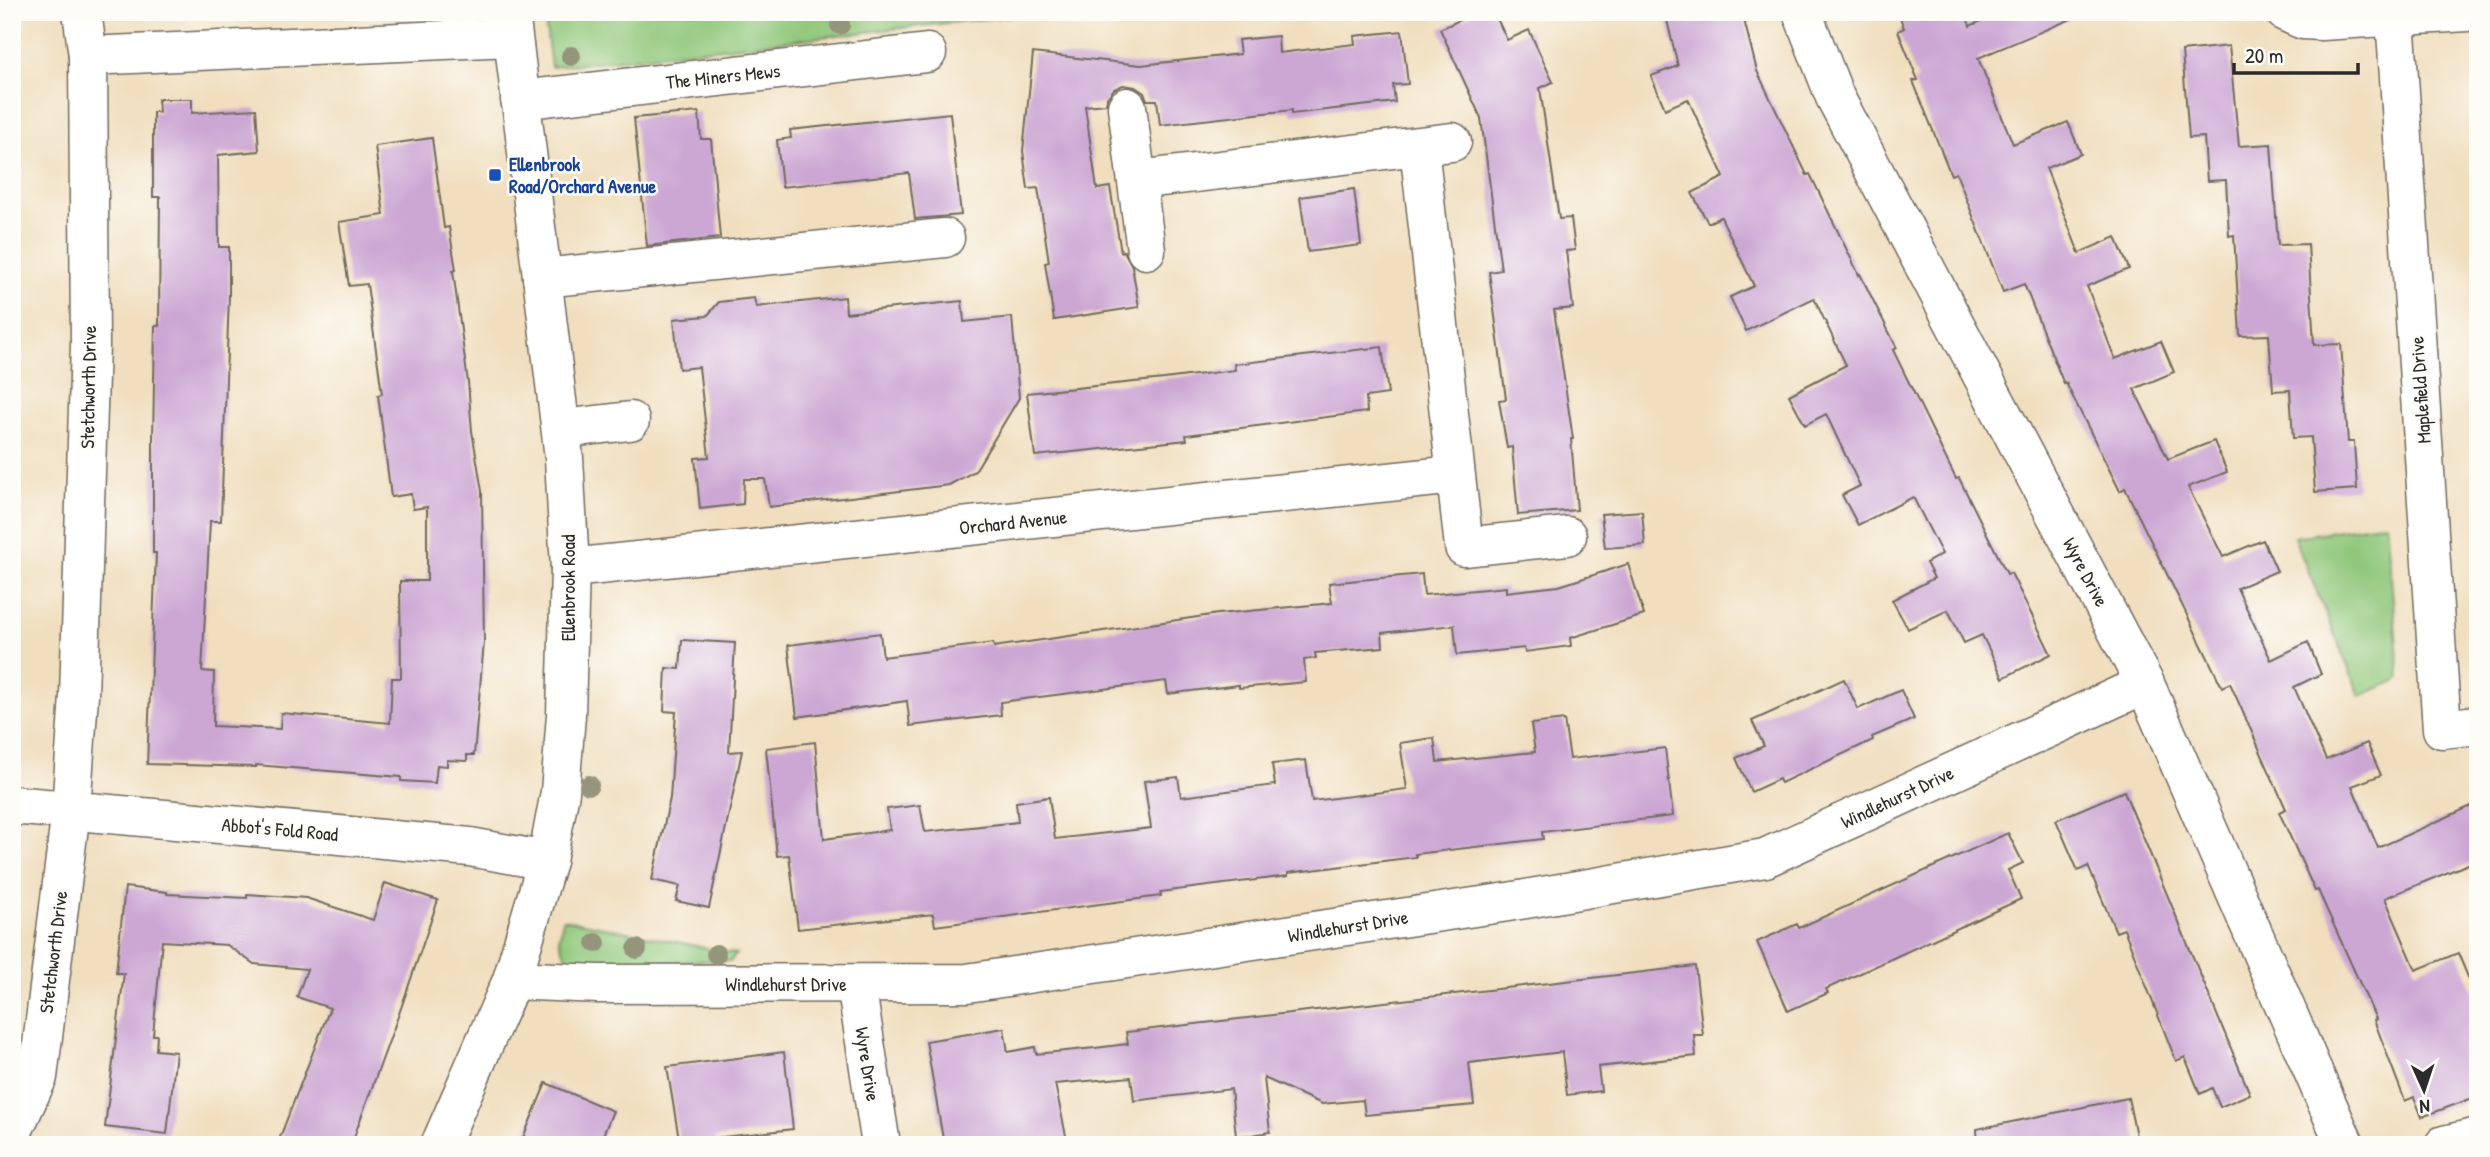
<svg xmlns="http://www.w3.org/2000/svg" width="2490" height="1157" font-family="'Patrick Hand',sans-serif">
<rect width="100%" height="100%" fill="#fdfcf7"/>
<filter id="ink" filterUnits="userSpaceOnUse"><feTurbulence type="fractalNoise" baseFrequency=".0143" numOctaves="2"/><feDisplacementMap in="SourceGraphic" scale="14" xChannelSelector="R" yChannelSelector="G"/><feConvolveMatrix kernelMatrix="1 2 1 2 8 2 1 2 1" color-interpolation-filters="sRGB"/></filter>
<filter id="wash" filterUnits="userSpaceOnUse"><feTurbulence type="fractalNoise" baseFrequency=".00686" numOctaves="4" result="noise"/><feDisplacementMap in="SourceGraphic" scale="28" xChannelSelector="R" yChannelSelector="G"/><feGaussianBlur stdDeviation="1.57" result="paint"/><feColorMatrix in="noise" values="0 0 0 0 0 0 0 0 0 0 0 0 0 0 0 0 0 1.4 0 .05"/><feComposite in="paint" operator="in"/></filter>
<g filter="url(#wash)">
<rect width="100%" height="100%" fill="#f0debe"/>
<g fill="#90c77a" stroke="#5e7952" stroke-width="2">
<polygon points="544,12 1047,12 551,67"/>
<polygon points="2386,523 2400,679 2360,696 2294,537"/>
<polygon points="563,919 736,954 731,961 568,961 559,940"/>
</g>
<g id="blocks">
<g fill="#cca7d4">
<polygon points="1477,12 1494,12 1507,40 1529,30 1553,82 1540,88 1559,219 1571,218 1575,250 1566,251 1573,308 1554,310 1573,439 1571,439 1577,510 1518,515 1512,447 1507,448 1499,400 1506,399 1489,272 1501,270 1481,118 1440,29"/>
<polygon points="1665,12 1742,12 1757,71 1807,175 1810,174 1859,275 1860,274 1897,348 1893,350 1956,479 1959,478 2007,574 2011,573 2051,654 2003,678 1982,635 1964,643 1948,610 1908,629 1892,600 1934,578 1926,563 1942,554 1913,497 1858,525 1842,495 1860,486 1826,414 1805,425 1789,395 1846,365 1814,298 1746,331 1730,297 1754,286 1721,217 1708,223 1692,193 1724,177 1688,99 1665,109 1651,76 1678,66"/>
<polygon points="1898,12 1965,12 1970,26 2002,12 2088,12 1978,58 2013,144 2068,122 2081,154 2046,168 2079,253 2116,237 2129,269 2087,286 2115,359 2161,341 2174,372 2134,389 2168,459 2214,441 2227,472 2188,487 2223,557 2263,540 2277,571 2237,588 2271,660 2308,642 2321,674 2294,687 2326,760 2367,743 2381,775 2352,786 2378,848 2478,803 2478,860 2385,898 2416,970 2458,953 2478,1001 2478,1096 2422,1117 2414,1097 2405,1101 2374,1020 2376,1019 2318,890 2315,891 2279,812 2286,809 2230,683 2222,687 2125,488 2120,491 2066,383 2064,384 2024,284 2003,292 1956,173 1951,175 1913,81 1918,80 1898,31 1904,28"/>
<polygon points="1402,31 1408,84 1393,85 1395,102 1292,114 1292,110 1160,125 1157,100 1147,100 1144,93 1135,87 1123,85 1114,89 1107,98 1106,104 1085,106 1097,189 1110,187 1121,252 1124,251 1132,266 1139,307 1054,320 1045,263 1049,262 1038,188 1028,189 1023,151 1033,53 1141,65 1240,54 1238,40 1278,36 1279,53 1355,44 1354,36"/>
<polygon points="2229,46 2239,146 2271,144 2278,245 2308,244 2314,345 2341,344 2348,442 2354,442 2357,489 2315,492 2311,437 2293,438 2290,390 2273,391 2269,335 2240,336 2234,235 2229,236 2226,180 2207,181 2204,137 2189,138 2182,51"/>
<polygon points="158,99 192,99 192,113 256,109 259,151 218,155 219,247 229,247 229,295 221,521 210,521 202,671 214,672 213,726 280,729 281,713 390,723 392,678 401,678 400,581 427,581 427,507 413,509 411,494 391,497 378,395 382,394 367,284 349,286 339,222 384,215 375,146 432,138 444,228 449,227 456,270 453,271 468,382 472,431 482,491 484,642 474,755 467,755 467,761 447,760 447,766 437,765 435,783 401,781 401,777 256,765 256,767 147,764 156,553 153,553 153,440 155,326 159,326 160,197 153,197 153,112 159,112"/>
<polygon points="699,112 701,139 711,139 720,238 647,246 634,118"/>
<polygon points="950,113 961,215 915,219 909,173 782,187 777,140 791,138 790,130"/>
<polygon points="1354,189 1361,245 1308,252 1300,197"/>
<polygon points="845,297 846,313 962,301 964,322 1012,317 1019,398 975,471 949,485 769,507 765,479 744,479 743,504 700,509 695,458 709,457 699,367 679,369 674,319 707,316 719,302 754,298 756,307"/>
<polygon points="1382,347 1388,394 1366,397 1367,412 1186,435 1187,440 1035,456 1027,393 1164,379 1235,370 1234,364"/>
<polygon points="1642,511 1645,545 1605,548 1601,514"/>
<polygon points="1628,564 1644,615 1570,638 1571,646 1525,652 1524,648 1457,655 1454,625 1382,633 1383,647 1315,653 1316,658 1304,660 1306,682 1239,688 1239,685 1168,694 1166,681 1000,702 1001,715 910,726 907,701 797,717 788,645 880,633 883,657 993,643 994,647 1218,614 1332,603 1329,583 1422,574 1424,595 1506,587 1506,592 1559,586"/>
<polygon points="682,640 735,643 729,752 742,751 709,908 676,901 680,886 652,880 670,798 676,712 664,711 666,668 680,669"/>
<polygon points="1844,679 1858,709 1901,690 1914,719 1872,737 1873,740 1781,783 1779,779 1751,792 1736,758 1764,746 1752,721"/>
<polygon points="1564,720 1570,759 1665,748 1673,816 1542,832 1543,839 1415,854 1416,857 1288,873 1288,876 1160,892 1161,896 935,926 933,914 798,929 789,855 777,856 766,748 815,742 824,839 890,830 887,809 920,805 925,832 1018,822 1016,802 1049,797 1055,839 1151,828 1144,781 1178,777 1181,797 1275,785 1272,764 1306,760 1312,801 1407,789 1400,743 1434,738 1437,762 1535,752 1531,724"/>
<polygon points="2124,791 2250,1094 2220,1107 2212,1088 2200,1094 2185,1057 2176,1061 2124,929 2116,932 2088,866 2078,871 2056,820"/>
<polygon points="2008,833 2023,863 2008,870 2021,899 1826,989 1828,993 1788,1011 1757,942 1797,924 1799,928"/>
<polygon points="385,883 438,900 400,1011 351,1145 277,1145 330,1008 297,997 307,969 254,964 227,945 162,941 153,1035 157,1035 156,1050 176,1052 167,1134 105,1127 124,973 116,973 125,887 167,892 167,894 247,898 247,894 306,898 373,920"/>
<polygon points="1695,966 1703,1035 1694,1035 1696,1056 1598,1067 1601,1091 1567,1095 1562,1052 1469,1063 1474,1105 1365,1115 1363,1100 1322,1104 1264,1078 1270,1132 1252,1135 1236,1136 1231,1089 1134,1101 1131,1077 1055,1084 1068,1145 944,1145 926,1041 1004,1028 1008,1052 1035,1047 1036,1054 1095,1048 1128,1044 1126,1032"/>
<polygon points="784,1052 793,1129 715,1138 716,1145 680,1145 667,1067"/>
<polygon points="546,1083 613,1111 599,1145 520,1145"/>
<polygon points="2128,1098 2138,1145 1978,1145 1977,1129"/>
</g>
</g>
</g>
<g filter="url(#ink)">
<use href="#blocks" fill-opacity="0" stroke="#706a5e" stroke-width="2"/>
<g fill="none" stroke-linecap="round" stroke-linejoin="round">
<g stroke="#706a5e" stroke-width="41">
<g id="minor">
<polyline points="82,12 88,56"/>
<polyline points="1802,12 1835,97 2145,684 2345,1145"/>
<polyline points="2285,12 2303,20 2321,21 2467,12"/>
<polyline points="2395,17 2442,729 2478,725"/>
<polyline points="520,100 927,53"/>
<polyline points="1127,107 1146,250"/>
<polyline points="1419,147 1464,547 1567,536"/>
<polyline points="1137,180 1452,142"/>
<polyline points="542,278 945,238"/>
<polyline points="561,429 630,421"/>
<polyline points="570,568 1455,475"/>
<polyline points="12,805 470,847 547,861"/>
<polyline points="512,980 598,984 967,983 1508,902 1765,858 2145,684"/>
<polyline points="856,984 881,1145"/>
<polyline points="12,1133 38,1077 71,810 79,696 90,344 88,56 511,37"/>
<polyline points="440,1145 512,980 547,861 560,792 566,715 570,568 564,458 510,12"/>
<polyline points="2444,1145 2478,1137"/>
</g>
</g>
<use href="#minor" stroke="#fff" stroke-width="38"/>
</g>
<g fill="#94957a">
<circle cx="840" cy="25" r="10"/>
<circle cx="571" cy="56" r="10"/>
<circle cx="589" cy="785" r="10"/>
<circle cx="596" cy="943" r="10"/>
<circle cx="637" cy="949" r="10"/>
<circle cx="716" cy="954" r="10"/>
</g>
</g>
<rect fill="#1a4fb4" stroke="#fdfcf7" stroke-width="2.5" x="488" y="168" width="14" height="14" rx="3.5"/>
<g text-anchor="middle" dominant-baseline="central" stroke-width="5" stroke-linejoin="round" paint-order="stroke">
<g font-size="19" fill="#2b2b2b" stroke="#fdfcf7">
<text transform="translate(723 76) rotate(-6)">The Miners Mews</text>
<text transform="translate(88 387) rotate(-89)">Stetchworth Drive</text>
<text transform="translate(2420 390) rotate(-94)">Maplefield Drive</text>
<text transform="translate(1013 522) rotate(-6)">Orchard Avenue</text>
<text transform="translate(2086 572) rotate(62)">Wyre Drive</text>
<text transform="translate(568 588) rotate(-90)">Ellenbrook Road</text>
<text transform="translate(1897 797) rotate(-25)">Windlehurst Drive</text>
<text transform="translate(280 829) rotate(5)">Abbot's Fold Road</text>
<text transform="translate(1348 926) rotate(-9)">Windlehurst Drive</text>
<text transform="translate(53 952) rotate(-83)">Stetchworth Drive</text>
<text x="786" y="984">Windlehurst Drive</text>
<text transform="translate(868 1064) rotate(81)">Wyre Drive</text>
</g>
<g font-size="19" font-weight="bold" fill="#164399" stroke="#fdfcf7" text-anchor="start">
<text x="509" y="164">Ellenbrook<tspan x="509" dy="22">Road/Orchard Avenue</tspan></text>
</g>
</g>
<rect width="2490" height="1157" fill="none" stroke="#fdfcf7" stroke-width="42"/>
<g transform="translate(2424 1090) rotate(177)" stroke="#fdfcf7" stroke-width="5" paint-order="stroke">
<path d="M0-5L12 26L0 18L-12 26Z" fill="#2b2b2b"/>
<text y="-10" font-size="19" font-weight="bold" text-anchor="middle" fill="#2b2b2b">N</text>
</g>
<path d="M2234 63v10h124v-10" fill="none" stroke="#2b2b2b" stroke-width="3.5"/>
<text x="2245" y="63" font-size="21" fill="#2b2b2b" stroke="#fdfcf7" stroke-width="5" paint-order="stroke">20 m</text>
</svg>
